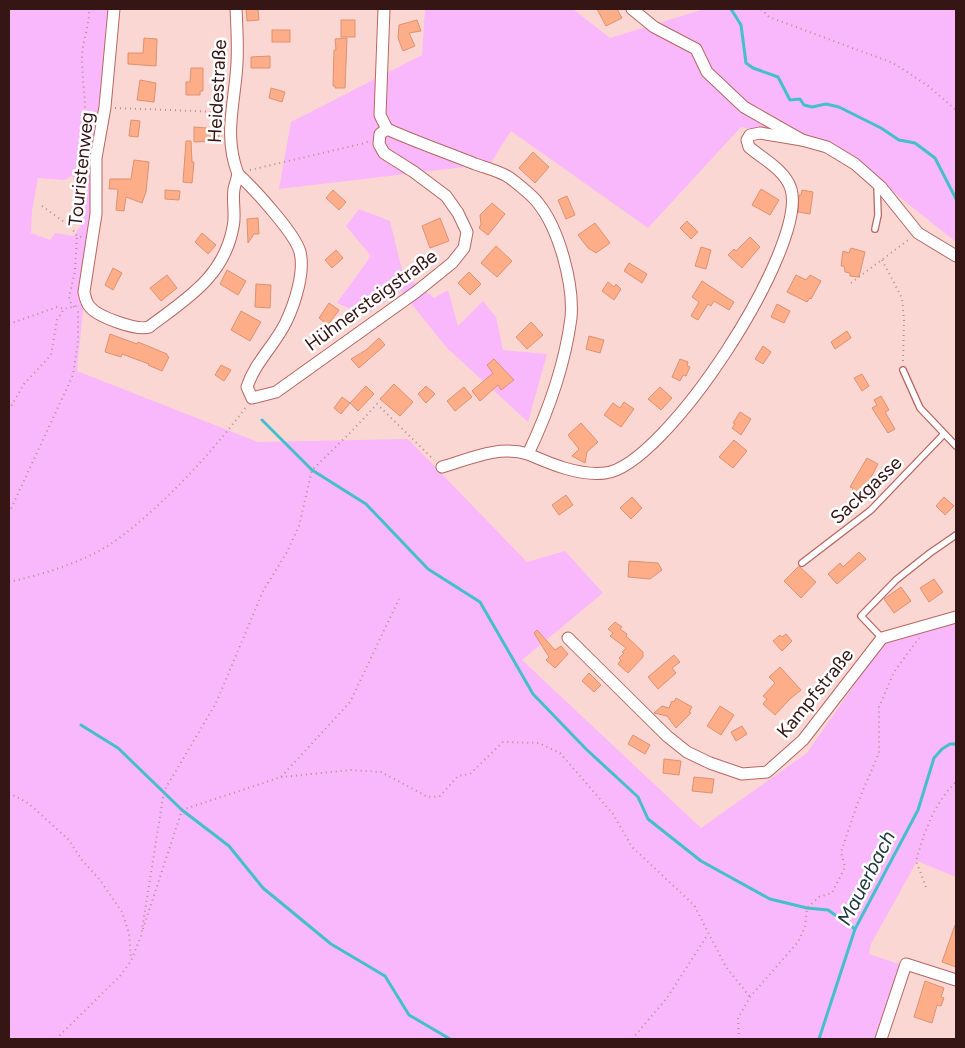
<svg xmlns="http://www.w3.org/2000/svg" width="965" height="1048" font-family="Figtree,sans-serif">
<rect width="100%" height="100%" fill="#fbd7d3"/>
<g fill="#f8b8fb" fill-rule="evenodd">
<path d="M9,9H113L77,371L258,442L408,439L527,562L565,551L603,593L522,660L701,828L807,753L884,642L956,622V877L917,861L871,944L869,954L899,964L898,974L876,1039H9ZM71,176L87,187L81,225L74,236L55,233L50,240L31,233L32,211L38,178L65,180Z"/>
<polygon points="425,9 573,9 610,38 704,9 956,9 956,242 829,141 741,127 648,228 511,131 490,164 279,189 291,122 422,55"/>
<polygon points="359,209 390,221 403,274 434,298 448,290 458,326 483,301 496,317 503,350 547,354 528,422 447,348 401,291 365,315 337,303 371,256 346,226"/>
</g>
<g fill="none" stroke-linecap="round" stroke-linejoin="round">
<g stroke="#44bfcb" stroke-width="3">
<polyline points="731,9 741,25 746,63 753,68 778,77 790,100 800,99 804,105 812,107 826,104 839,107 881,128 899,140 915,143 935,158 956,199"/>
<polyline points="262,420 312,470 366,504 428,569 480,602 533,694 586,749 638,797 648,819 701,861 770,899 807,908 828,910 855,929"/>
<polyline points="81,725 118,748 182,810 229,846 263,888 331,944 385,976 409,1015 450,1039"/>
<polyline points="819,1039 855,929 918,810 934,758 942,749 950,744 956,744"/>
</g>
</g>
<g fill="#fdad88" stroke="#dd9270">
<polygon points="246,9 258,9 259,20 247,21"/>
<polygon points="597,9 617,9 622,18 606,26"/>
<rect x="341" y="20" width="14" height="17"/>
<polygon points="417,20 421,31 409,33 415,46 403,51 398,38 399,25"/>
<rect x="272" y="30" width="18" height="12"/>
<polygon points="144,38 157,39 156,66 128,64 128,53 143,53"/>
<polygon points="347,38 345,88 335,88 335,86 333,86 334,50 336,50 335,39"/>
<polygon points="270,56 270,68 251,68 251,57"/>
<polygon points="191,68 203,68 203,91 200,91 200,95 186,95 186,82 190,82"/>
<polygon points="140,80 156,83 154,102 137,100"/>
<polygon points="271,88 285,92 282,102 269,98"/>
<polygon points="131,120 140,121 138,137 129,136"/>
<polygon points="194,127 207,128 207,131 219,131 219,141 194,142"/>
<polygon points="186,141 191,141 192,162 194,162 192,183 183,182"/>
<polygon points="533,152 549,167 535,183 519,168"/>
<polygon points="134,160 149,162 146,192 142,203 126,197 124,211 116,210 118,189 109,189 110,179 131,179"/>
<polygon points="761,189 779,200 770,215 752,205"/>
<polygon points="165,190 180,191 179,200 165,199"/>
<polygon points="333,190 346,202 339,210 326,198"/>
<polygon points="802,190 813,192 810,214 798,212 799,195 801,195"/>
<polygon points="567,196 575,215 566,219 558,200"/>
<polygon points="492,203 505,214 488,235 479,228 481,224 480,215"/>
<polygon points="258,218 259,234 254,234 248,243 247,219"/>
<polygon points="440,218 449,241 430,248 422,226"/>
<polygon points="687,221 698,232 691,239 680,228"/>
<polygon points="595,223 610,243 596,253 588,248 578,235"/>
<polygon points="202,233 216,245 208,254 195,242"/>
<polygon points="750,237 760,247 742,268 728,255 734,249 736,251"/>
<polygon points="496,246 512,261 497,277 481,263"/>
<polygon points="701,247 711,250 706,269 695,266"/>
<polygon points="851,248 865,252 859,277 850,276 850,273 845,272 844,266 841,266 843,251 849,253"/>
<polygon points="336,250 343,258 332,268 325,260"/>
<polygon points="629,263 647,274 642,283 624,271"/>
<polygon points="113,268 122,273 113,290 105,285"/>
<polygon points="227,270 246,281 238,295 220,284"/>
<polygon points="469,272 481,284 470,295 458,283"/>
<polygon points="167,275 177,288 161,301 150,288"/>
<polygon points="796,275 806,280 810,275 821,281 811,299 810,298 807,302 787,292"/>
<polygon points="702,281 734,302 729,310 714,301 711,306 708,304 698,320 691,316 699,302 692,297"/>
<polygon points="608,282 614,287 616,284 621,289 614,300 602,291"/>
<polygon points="256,284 271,285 270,308 255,307"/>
<polygon points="329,303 339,310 328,325 319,318"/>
<polygon points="777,304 790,311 784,323 771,317"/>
<polygon points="241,311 261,322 250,341 231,330"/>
<polygon points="531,322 543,335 527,349 516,337"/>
<polygon points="847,331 851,338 835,349 831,342"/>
<polygon points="110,334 137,344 138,342 167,354 167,356 169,357 162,371 148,365 149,364 122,354 121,357 105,352"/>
<polygon points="589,336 604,340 600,353 586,349"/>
<polygon points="379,338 385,345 359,368 351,359 366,350"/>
<polygon points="763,346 771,352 763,364 755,359"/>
<polygon points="494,359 514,380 501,390 498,385 480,401 472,391 493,373 487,365"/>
<polygon points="680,359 688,362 687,366 690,367 686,376 683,375 680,381 672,377"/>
<polygon points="221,365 231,370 224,381 215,375"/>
<polygon points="862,374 869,386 862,391 854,378"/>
<polygon points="394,384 413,402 400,416 380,399"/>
<polygon points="366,386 374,394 358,411 350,403"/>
<polygon points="426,386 435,394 426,403 418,394"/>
<polygon points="464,387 472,397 455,411 447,401"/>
<polygon points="660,387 672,398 661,410 648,399"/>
<polygon points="881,396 889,410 885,412 895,429 888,433 872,408 877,405 874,400"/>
<polygon points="342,397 350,403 341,414 334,408"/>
<polygon points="624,402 634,409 621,427 604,415 613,403 620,408"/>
<polygon points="740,412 751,419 741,435 732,428 735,424 733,423"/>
<polygon points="581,423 598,442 587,452 585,463 572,456 579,449 568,435"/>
<polygon points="734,440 747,451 733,468 719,457"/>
<polygon points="867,458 878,464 869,481 873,483 863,498 852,490 853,488 850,487"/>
<polygon points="566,495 573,505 559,515 552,505"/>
<polygon points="632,497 642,508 631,519 620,508"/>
<polygon points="944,497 954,506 945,515 936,506"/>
<polygon points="859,552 866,559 837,584 828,574 840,563 843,567"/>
<polygon points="629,561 658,563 662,570 650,579 628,577"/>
<polygon points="799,566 816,582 801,598 784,581"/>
<polygon points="934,579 943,592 929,602 920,588"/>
<polygon points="901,587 911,601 894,613 884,599"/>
<polygon points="615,622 622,627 620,629 627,634 626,636 643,652 643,657 628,673 618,664 621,660 619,658 624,653 622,652 626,648 610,636 613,633 608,629"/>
<polygon points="537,630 555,650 561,646 568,654 555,668 546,660 549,657 534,633"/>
<polygon points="786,634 792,641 782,651 773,641 780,635 782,637"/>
<polygon points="674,655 680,662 672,668 676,673 658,689 648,677"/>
<polygon points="780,667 801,690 790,699 775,715 763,704 767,699 763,696 775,683 769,677"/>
<polygon points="589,673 601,685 594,692 582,681"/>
<polygon points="676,698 692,707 689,712 691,713 676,728 667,716 654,713 662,706 669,708 672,701 674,702"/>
<polygon points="720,706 734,715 721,735 707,726"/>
<polygon points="742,726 747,734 736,741 731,732"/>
<polygon points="633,735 650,745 645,754 628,744"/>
<polygon points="664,759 681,761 679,775 663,773"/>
<polygon points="694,777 714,779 712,793 692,791"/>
<polygon points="955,925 956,925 956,967 942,962"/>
<polygon points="925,981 944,988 941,997 944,998 941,1006 937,1005 932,1023 914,1017"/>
</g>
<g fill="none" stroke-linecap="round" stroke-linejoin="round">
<g stroke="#b66761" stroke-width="8">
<g id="lane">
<polyline points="875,229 878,215 877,185"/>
<polyline points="903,370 920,408 956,446"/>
<polyline points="802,563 871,510 944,434"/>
<polyline points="882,638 861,616 896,580 930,553 956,535"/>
</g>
</g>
<g stroke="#b66761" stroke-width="13">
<g id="street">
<path d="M114,9L105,107L96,158V214L84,292C85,297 86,303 90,307C98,317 137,331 149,327C186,299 224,277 233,227C236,215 232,201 234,189C235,184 237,179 238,174C253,188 295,233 300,252C305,272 295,303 286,322C275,345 255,362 247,387L252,398L276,392L416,292L452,263L464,248L467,232L458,213L446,196L414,172L384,153L379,144L380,134L387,129C416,142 445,152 475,164C486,168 500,171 510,178C519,185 531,194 538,203C559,229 574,284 571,318C565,364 548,412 528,454C551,464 579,476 605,473C665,467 808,247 791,189C785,170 763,159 749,147L747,140L750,135L760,133L802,140"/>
<path d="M236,9C237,27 238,45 237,63C235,103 223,135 238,174"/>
<polyline points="384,9 380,115 387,129"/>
<polyline points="632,9 654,27 696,49 707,72 744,107 802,140 827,147 855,164 881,187 918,233 956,256"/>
<path d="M442,467C470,459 498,445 528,454"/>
<polyline points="568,638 667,736 687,752 710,763 742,774 767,772 803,740 882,638 956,617"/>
<polyline points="881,1039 906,964 956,980"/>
</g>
</g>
<g stroke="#b3918e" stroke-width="2" stroke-dasharray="1 4" stroke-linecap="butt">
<polyline points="761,9 769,17 893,63 927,85 956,110"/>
<polyline points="115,108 221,112"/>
<polyline points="250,170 365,143 369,141"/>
<path d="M77,177C80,155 85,133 85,112C85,94 82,76 82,58C82,41 90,26 89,9"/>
<polyline points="42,206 71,227 77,236 82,237"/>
<polyline points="882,260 902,298 904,320 903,362"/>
<polyline points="851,283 911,238"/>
<polyline points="74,307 71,303 69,297 75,271 77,236"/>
<polyline points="9,324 57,307 64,309"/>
<polyline points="9,410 24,384 51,355 57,320 64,309 77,306"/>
<polyline points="9,513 73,375 78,341 78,310"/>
<path d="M9,582C36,576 63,568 89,556C113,545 134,527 154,509C188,478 218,444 246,407"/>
<polyline points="281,777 351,770 381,772 428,797 440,796 458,776 470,774 503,742 539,743 560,753 613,814 632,847 694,905 726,967 750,997"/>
<polyline points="9,793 28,803 68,839 82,860 100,880 122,912 129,933 131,959"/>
<path d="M926,887L916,861C924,833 934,803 956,782"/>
<polyline points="143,929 182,810 281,777 350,702 399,599"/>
<polyline points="56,1039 120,976 131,961 141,936 164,791 216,703 263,591 287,552 299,526 312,470 351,432 377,404 434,460"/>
<polyline points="632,1039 667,998 708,934"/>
<polyline points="739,1039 738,1018 750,997 798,942 805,927 807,908 819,897 832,893 845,867 841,852 858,802 879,753 879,707 894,672 919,638"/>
</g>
<use href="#lane" stroke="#fff" stroke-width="5.5"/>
<use href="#street" stroke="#fff" stroke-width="11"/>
</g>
<g text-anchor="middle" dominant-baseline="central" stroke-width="5" stroke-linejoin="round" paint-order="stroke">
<g font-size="19" fill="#351614" stroke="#fff">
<text transform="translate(217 91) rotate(-87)">Heidestraße</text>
<text transform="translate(81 169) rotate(-84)">Touristenweg</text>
<text transform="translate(371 300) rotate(-36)">Hühnersteigstraße</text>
<text transform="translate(866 490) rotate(-43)">Sackgasse</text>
<text transform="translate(815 693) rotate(-51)">Kampfstraße</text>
</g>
<g font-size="20" font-style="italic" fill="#203a3d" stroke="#fff">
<text transform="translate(866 878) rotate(-63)">Mauerbach</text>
</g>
</g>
<rect width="965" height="1048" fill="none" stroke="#351614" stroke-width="20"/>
</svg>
